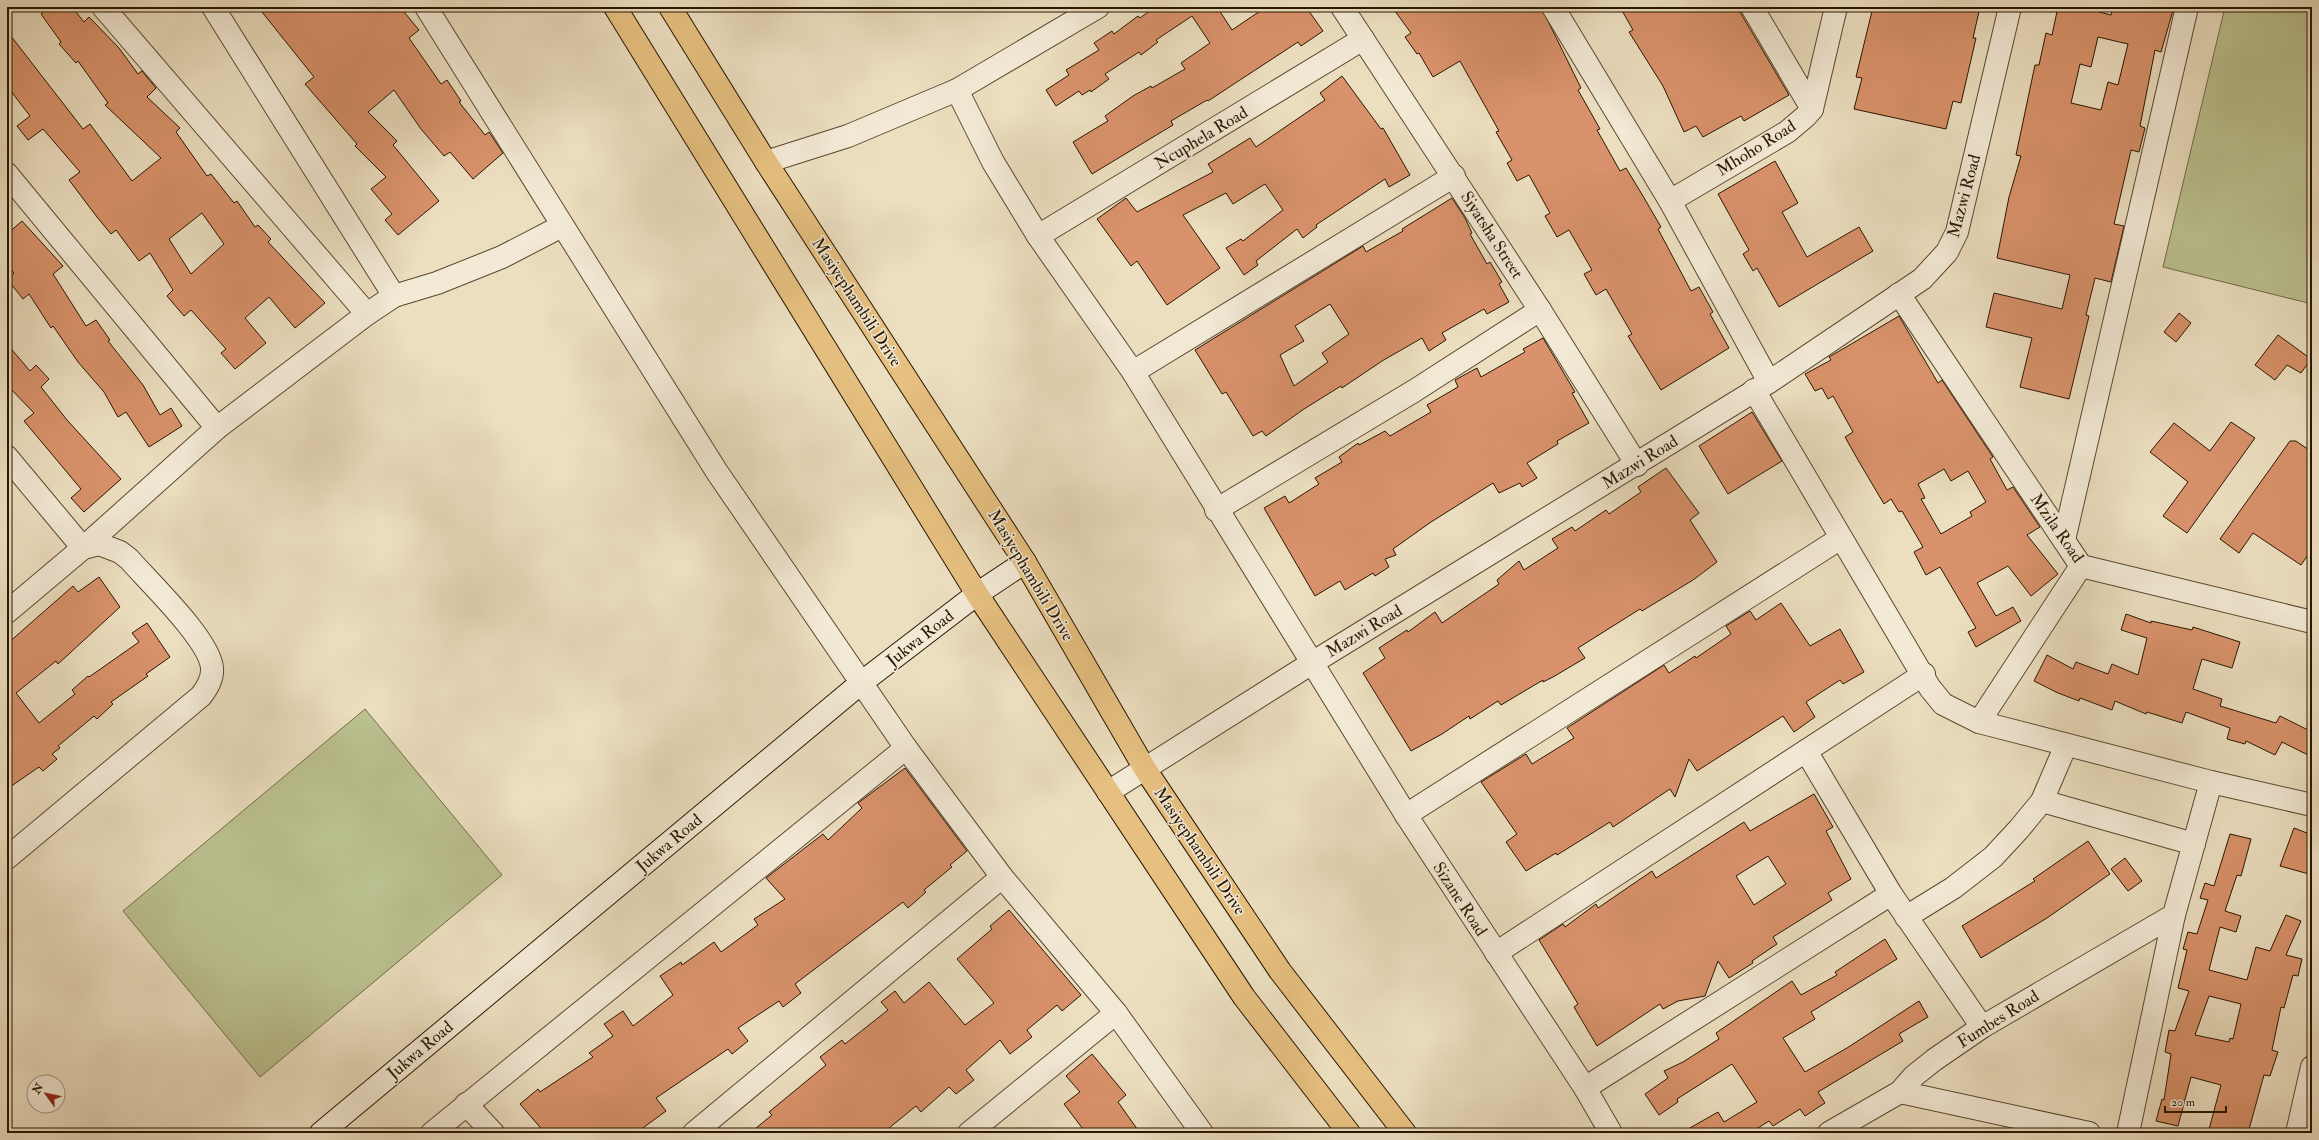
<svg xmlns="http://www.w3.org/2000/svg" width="2319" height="1140" font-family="'IM FELL Double Pica',serif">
<rect width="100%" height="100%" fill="#ecdfc0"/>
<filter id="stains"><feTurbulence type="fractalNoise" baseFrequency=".005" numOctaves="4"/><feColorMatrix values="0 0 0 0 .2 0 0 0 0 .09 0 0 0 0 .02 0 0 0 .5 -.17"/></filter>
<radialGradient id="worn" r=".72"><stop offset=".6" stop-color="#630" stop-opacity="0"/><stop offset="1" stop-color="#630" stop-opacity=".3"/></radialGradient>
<g fill="#bbc190" stroke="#726c48">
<polygon points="2225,7 2312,7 2312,304 2163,267"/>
<polygon points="365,709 502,875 260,1077 123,911"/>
</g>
<g fill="#d9926b" stroke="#291600" fill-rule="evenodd">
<path d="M50,7H72L84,22L89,17L119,48L138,74L142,71L156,88L147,97L180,128L176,132L207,176L211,174L234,203L237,201L255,227L258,225L271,239L268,242L325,303L295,328L269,297L245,318L266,343L235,369L221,353L226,349L191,310L184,316L167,296L173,290L150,253L139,261L116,230L111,234L97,217L69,180L80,172L43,129L28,140L17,126L30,116L7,86V31L83,129L90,124L132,181L161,158L105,105L108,103L78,61L76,63L59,44L61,42L41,14ZM202,213L224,244L191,274L169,239Z"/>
<polygon points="258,7 400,7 419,30 409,38 441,84 447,80 461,101 459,102 485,135 489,132 503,153 473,179 450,152 444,156 421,129 394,90 368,112 397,141 393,145 439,201 398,235 385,220 392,214 371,189 386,177 355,146 357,144 305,84 314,77"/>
<polygon points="1155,7 1217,7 1232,30 1266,7 1306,7 1323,31 1301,46 1298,42 1208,101 1207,100 1171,121 1173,125 1092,174 1073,142 1108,121 1105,116 1133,96 1151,86 1152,88 1185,69 1181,63 1210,43 1192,16 1156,40 1158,42 1141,55 1139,52 1105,74 1109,79 1091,92 1090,90 1082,95 1079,91 1056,106 1046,90 1069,75 1066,70 1099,50 1094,43 1112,31 1114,34 1138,16 1140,18"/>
<polygon points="1392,7 1541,7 1581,88 1578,90 1600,129 1597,130 1620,171 1626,168 1643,196 1661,227 1658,229 1691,291 1699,287 1713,312 1710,314 1729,348 1661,390 1628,336 1632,334 1606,289 1596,295 1584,274 1592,270 1569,230 1557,237 1545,216 1550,213 1529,175 1517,181 1507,163 1512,160 1496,132 1499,131 1460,61 1433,77 1419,53 1417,54 1405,37 1411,33"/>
<polygon points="1620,7 1737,7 1789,95 1744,121 1741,116 1703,137 1696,126 1684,132 1663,86 1629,32 1633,30"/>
<polygon points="1873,7 1980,7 1973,38 1976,38 1961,103 1953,101 1946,129 1854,109 1862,78 1856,77"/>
<path d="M2058,7H2080L2111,15L2113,7H2174L2161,52L2155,50L2140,126L2145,128L2139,152L2131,150L2114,224L2124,226L2111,282L2095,278L2086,315L2089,316L2069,399L2020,387L2032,338L1986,327L1994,293L2062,309L2070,275L1997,258L2009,197L2021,156L2016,155L2035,65H2039L2046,33L2052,35ZM2098,37L2128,44L2118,85L2108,82L2101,110L2071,103L2080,64L2091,67Z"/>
<polygon points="1342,76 1381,129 1383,128 1410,175 1389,187 1385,179 1316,225 1317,227 1303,238 1297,229 1256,261 1258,265 1244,275 1226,248 1241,239 1243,241 1283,210 1265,184 1233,204 1226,193 1183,215 1220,268 1167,305 1137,261 1131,266 1097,219 1126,198 1137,212 1213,172 1208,164 1250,138 1256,147 1325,100 1320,93"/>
<polygon points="1775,161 1798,203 1782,212 1807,257 1859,227 1873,251 1779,307 1757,268 1753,271 1743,254 1749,250 1718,194"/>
<path d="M1452,198L1465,218L1472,233L1470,234L1487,264L1490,262L1502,282L1499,284L1509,302L1487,314L1484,309L1442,333L1446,340L1429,351L1422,338L1382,361L1342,388L1341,386L1304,409L1266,436L1262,431L1253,436L1226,392L1222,394L1195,350L1363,246L1366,252L1403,231L1402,229ZM1330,304L1349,334L1322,353L1328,362L1294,386L1280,355L1304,341L1295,326Z"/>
<polygon points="22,221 63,266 53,274 86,326 96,320 110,340 108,341 143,385 160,415 171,408 182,426 149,447 126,412 118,417 104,392 78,362 53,326 51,328 29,294 23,299 7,279 14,273 7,265 7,234"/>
<polygon points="2179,313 2191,323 2176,342 2164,332"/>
<path d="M1899,316L1938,383L1942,380L1993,457L1990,459L2007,490L2013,487L2040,527L2027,535L2058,574L2031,596L2008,566L1977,583L1996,616L2013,607L2021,621L1976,647L1968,632L1976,628L1940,567L1926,575L1914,552L1923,547L1902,511L1899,512L1891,499L1884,504L1858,460L1845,437L1853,432L1833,396L1828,399L1822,388L1815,391L1805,374L1831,360L1829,357ZM1944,469L1951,481L1968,471L1986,502L1970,512L1972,516L1941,534L1921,499L1925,498L1918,484Z"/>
<polygon points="2278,335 2311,359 2301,373 2287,365 2275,380 2255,365"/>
<polygon points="1543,338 1575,392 1572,393 1589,423 1557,441 1558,444 1527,463 1537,478 1522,487 1520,483 1499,493 1493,483 1431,522 1393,549 1396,555 1385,559 1389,567 1375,576 1373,573 1345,590 1340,581 1315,596 1264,508 1285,496 1289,503 1319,484 1315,478 1342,462 1339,457 1358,443 1359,445 1385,431 1390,436 1431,412 1427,405 1458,387 1455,380 1477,368 1481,377 1525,352 1523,349"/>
<polygon points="7,344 30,371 36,365 49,379 41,387 67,420 121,479 84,512 71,498 81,489 24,421 34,413 7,385"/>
<polygon points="1752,412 1782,461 1728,494 1699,446"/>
<polygon points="2231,422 2255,438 2187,533 2163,516 2188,482 2150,452 2174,423 2210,451"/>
<polygon points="2290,441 2296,441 2312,452 2312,549 2301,565 2253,533 2239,553 2220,539"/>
<polygon points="1666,468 1699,513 1690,520 1717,562 1693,580 1642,611 1640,609 1578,648 1585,658 1553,677 1543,682 1543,680 1501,705 1498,701 1470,719 1469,716 1442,734 1411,751 1363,673 1385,658 1379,648 1407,630 1408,632 1435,612 1442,623 1499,584 1497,580 1519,561 1524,570 1558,548 1552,539 1572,527 1575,531 1606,510 1609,514 1641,492 1638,487"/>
<polygon points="99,577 120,607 58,664 56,661 16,693 39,723 75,694 72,690 88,676 89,677 139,642 132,633 147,623 170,657 146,674 148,676 111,702 113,704 97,719 94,716 58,746 60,748 52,754 57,759 43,771 39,767 7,789 7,644 73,586 78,592"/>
<polygon points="1781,603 1810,646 1840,629 1864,672 1843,684 1840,680 1806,702 1815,717 1794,732 1783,716 1697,771 1689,759 1675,797 1670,789 1613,827 1610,822 1557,855 1556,853 1526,871 1506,842 1517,834 1481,782 1526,754 1532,764 1574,738 1567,728 1664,665 1669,673 1695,656 1696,658 1731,634 1726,626 1750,611 1756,620"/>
<polygon points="2126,614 2151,623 2151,621 2192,630 2193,627 2240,642 2232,668 2202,659 2193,689 2222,699 2220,706 2276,723 2280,716 2312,732 2312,757 2282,742 2275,755 2246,741 2245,744 2227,739 2230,728 2186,712 2182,723 2147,712 2146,714 2115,701 2112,710 2080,698 2079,701 2058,693 2034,681 2047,655 2073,669 2076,662 2108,674 2112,664 2138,675 2147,638 2121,630"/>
<polygon points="905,768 967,851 950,865 952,867 924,890 926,892 908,908 903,902 795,984 801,993 783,1007 779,1001 738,1028 748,1041 732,1054 728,1049 656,1098 666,1111 636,1133 545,1133 520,1104 538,1089 540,1092 593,1057 589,1053 613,1036 604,1024 623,1011 633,1026 673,995 660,976 681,962 682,965 714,942 721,952 758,925 754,919 785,899 766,878 823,834 828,840 862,808 858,803"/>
<path d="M1814,794L1833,827L1826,831L1851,879L1828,893L1832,900L1773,937L1777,944L1752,961L1753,963L1729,978L1718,961L1705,996L1678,1001L1663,1009L1660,1004L1597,1046L1574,1007L1578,1004L1539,940L1563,924L1565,927L1596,904L1598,908L1652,871L1656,878L1744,822L1750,831ZM1768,856L1786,884L1754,905L1736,876Z"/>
<polygon points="2294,828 2312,835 2312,861 2309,874 2280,866"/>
<path d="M2230,834L2251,839L2241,876L2237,875L2225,911L2241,916L2236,932L2220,927L2209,970L2247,980L2256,947L2270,951L2286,915L2301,921L2286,955L2302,959L2298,976L2293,975L2284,1008L2281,1007L2272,1050L2278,1052L2270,1076L2264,1075L2248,1133H2208L2221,1085L2191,1077L2178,1126L2156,1121L2162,1099L2164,1100L2171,1054L2165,1052L2169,1030L2175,1031L2189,991L2178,988L2187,950L2183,949L2188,932L2197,934L2208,900L2200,898L2205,883L2214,886ZM2209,996L2241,1004L2233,1039L2230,1038L2229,1042L2195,1035Z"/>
<polygon points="2088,841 2110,874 2047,918 1981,958 1962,926 2035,881 2033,879"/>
<polygon points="2125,858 2142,881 2128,891 2111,869"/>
<polygon points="1009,910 1081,995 1062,1011 1057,1005 1027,1030 1032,1037 1010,1054 1000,1040 966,1070 974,1080 956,1094 949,1087 921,1112 916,1106 883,1133 750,1133 772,1115 769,1112 826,1065 820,1057 842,1040 845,1044 888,1010 881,1002 895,991 904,1003 929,982 965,1025 994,1003 957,959 992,929 990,926"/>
<polygon points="1885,939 1897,959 1811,1012 1815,1019 1783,1038 1805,1072 1847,1048 1919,1001 1928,1017 1899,1034 1903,1041 1818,1092 1825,1103 1805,1116 1800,1109 1773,1126 1769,1121 1750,1133 1681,1133 1718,1112 1724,1122 1757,1102 1732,1064 1677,1099 1678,1102 1659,1115 1645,1094 1668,1078 1664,1071 1683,1062 1719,1039 1716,1033 1792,981 1801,995 1837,975 1835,972"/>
<polygon points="1092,1054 1126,1095 1118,1102 1140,1133 1086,1133 1064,1104 1080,1092 1066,1076"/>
</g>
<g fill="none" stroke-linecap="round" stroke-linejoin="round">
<g stroke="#5a4830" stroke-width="24">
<g id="street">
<polyline points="103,7 367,314"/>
<polyline points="213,7 394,296"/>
<polyline points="426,7 717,472 906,748 1002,877 1116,1013 1202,1133"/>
<polyline points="1342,7 1540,310 1637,465"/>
<polyline points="1553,7 1670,201 1769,382"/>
<polyline points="1752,7 1812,109"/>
<polyline points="957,90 993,162 1038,236 1133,372 1406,815 1585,1088 1611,1133"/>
<polyline points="766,162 848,136 957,90 1098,7"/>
<polyline points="7,174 217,428"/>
<polyline points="1670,201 1787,132 1806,116 1812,109 1836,7"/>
<polyline points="1038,236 1363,39"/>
<polyline points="1899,294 2081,566 2312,622"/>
<polyline points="1133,372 1454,176"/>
<polyline points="1754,390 1930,688 1943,704 1979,722 2211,782 2312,805"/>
<path d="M7,457L83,548L99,544L120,552L129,559C149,582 210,640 212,668C213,679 207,688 201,696L7,858"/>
<polyline points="1216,510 1414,391 1540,310"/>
<polyline points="2064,540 2187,7"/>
<polyline points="7,612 83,548 217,428 367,314 394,296 437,283 502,257 562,226"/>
<polyline points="1979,722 2081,566"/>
<polyline points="1806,751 1891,894 1982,1027"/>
<polyline points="1108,792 1312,663 1769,382 1922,279 1947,252 1957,232 2010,7"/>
<polyline points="2042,801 2194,844"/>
<polyline points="1406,815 1841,538"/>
<polyline points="1906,917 1953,888 1993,857 2019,829 2042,801 2066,745"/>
<polyline points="1496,953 1924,674"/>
<polyline points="1585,1088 1891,894"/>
<polyline points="1900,1092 2089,1133"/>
<polyline points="466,1104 493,1133"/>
<polyline points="432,1133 906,748"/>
<polyline points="694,1133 1002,877"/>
<polyline points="969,1133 1116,1013"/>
<polyline points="1829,1133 1900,1092 1914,1076 1934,1060 1982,1027 2174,915"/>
<polyline points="2128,1133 2174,915 2211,782"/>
<polyline points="2297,1133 2312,1067"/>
</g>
</g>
<g stroke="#291600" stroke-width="24">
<polyline id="secondary" points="321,1133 861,683 977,594 1025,562"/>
</g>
<g stroke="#291600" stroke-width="24">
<g id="primary">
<polyline points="615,7 977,594 1244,997 1349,1133"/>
<polyline points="670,7 766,162 1025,562 1145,769 1280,971 1405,1133"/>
</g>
</g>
<use href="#street" stroke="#f3ead6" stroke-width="22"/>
<use href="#secondary" stroke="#f3ead6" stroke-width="22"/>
<use href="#primary" stroke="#e6c080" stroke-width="22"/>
</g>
<g text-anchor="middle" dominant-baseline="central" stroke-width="3" stroke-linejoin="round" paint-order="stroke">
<g font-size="17" fill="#291600" stroke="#f3ead6">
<text transform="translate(1201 138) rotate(-31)">Ncuphela Road</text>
<text transform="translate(1756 148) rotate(-32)">Mhoho Road</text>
<text transform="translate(1964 196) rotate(-75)">Mazwi Road</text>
<text transform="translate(1492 235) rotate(57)">Siyatsha Street</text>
<text transform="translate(857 302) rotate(57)">Masiyephambili Drive</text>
<text transform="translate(1640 462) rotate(-32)">Mazwi Road</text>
<text transform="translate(2057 528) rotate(55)">Mzila Road</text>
<text transform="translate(1031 575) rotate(59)">Masiyephambili Drive</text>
<text transform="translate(1364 631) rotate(-31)">Mazwi Road</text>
<text transform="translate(920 638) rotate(-38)">Jukwa Road</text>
<text transform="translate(669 843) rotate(-40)">Jukwa Road</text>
<text transform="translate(1200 851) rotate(56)">Masiyephambili Drive</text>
<text transform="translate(1460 899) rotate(57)">Sizane Road</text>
<text transform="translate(1998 1019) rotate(-32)">Fumbes Road</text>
<text transform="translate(420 1050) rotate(-40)">Jukwa Road</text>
</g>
</g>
<rect width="2319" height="1140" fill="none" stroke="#ecdfc0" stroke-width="24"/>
<rect x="8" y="8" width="2303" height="1124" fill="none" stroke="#291600" stroke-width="2"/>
<rect x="12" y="12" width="2295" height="1116" fill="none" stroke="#291600"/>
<g transform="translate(46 1094) rotate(303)"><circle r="19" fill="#f3ead6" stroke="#a29580"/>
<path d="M0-3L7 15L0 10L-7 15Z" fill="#8f2418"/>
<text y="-6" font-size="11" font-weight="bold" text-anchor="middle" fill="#291600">N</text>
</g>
<path d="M2165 1106v6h61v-6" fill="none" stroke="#291600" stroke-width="2"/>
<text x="2171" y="1106" font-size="12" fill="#291600" stroke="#f3ead6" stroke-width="3" paint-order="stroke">20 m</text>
<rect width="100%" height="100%" filter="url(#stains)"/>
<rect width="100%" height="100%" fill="url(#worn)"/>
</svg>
